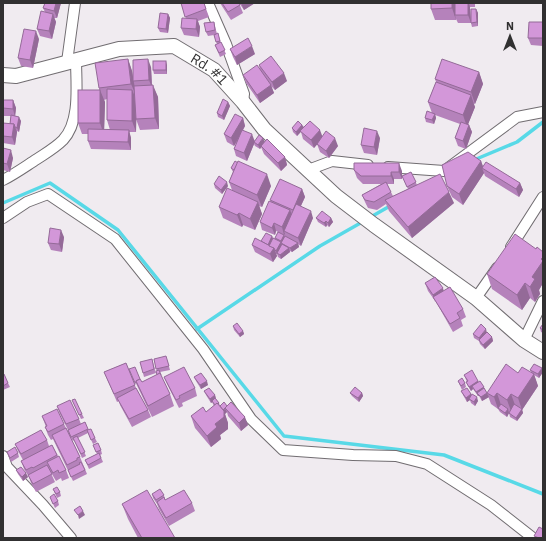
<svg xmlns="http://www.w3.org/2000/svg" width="546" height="541" font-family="'IBM Plex Sans',sans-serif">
<rect width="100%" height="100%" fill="#f0ebf0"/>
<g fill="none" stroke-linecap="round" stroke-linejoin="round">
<g stroke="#58d9e7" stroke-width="3.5">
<polyline points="474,160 517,142 543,122"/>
<polyline points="3,203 50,183 118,230 284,436 444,455 543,494"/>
<polyline points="369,218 390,206"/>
<polyline points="197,329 320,246 364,221"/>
</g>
<g stroke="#716d71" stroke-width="12">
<g id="minor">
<polyline points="208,3 226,44 244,94 243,102"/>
<polyline points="67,62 75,3"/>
<polyline points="388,167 444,171 517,117 543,112"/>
<polyline points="308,170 332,161 368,165"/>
<path d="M3,180C15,174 26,166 37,159C46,153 55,148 63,140C81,121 76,84 76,59"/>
<polyline points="3,218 27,202 48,194 115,239 203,349 251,419 283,450 353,455 396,456 427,464 491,505 533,538"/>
<polyline points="511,247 543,197"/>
<polyline points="476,298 497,268"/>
<polyline points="524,340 543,301"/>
<polyline points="3,456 7,467 43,505 71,538"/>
</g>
</g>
<g stroke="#716d71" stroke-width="16">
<g id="secondary">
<path id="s1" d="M3,75L16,76L119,49L174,46L214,70L243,102L264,129L336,196L374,225L476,298L524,340L543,352"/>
</g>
</g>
<use href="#minor" stroke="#fff" stroke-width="10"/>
<use href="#secondary" stroke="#fff" stroke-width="14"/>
</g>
<g fill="#b582bb" fill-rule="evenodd">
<polygon points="45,3 61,3 57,18 54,18 56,22 52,39 40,36 37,29 45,12 43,8"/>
<polygon points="181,3 204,3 209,17 198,21 200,27 199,37 184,35 181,28 186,18"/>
<polygon points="220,3 239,3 243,13 231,20"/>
<polygon points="239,3 255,3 244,10"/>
<polygon points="431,3 475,3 475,7 470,7 471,23 458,23 456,19 456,20 435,20 431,9"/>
<polygon points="476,9 478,13 478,26 472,27 471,23"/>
<polygon points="168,14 170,18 168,33 160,32 158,28"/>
<polygon points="214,22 217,34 219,37 221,43 226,54 220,57 215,45 217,44 214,35 208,36 206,32"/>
<polygon points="543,22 543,46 531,45 528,38"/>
<polygon points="39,39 33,68 21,66 18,58"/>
<polygon points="230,49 255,54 237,65 233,57"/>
<path d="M128,59L132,71L133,78L151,67L152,85L158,97L159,129L140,130L136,119V132H129L131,138V150L91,149L88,141V134H82L78,123L99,90V88ZM107,99V120L110,130H104L105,102L104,100Z"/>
<polygon points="167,65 167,74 154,74 153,70"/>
<polygon points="259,65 287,81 275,90 271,86 274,93 260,103 246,83 243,75 260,70"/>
<polygon points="479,72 483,84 475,104 473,103 475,107 468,124 469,125 472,132 466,149 458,146 455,138 460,124 435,115 436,118 434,124 426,122 425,118 432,113 428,102 436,82 435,79"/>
<polygon points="3,100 13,100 16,108 15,116 21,121 19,132 17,131 15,145 3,143 3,123 10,124 11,116 3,116"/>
<polygon points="228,102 230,106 224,120 218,117 217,113"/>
<polygon points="243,118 245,126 243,130 255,141 265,142 264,143 285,157 287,165 281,171 264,154 261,147 260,149 255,146 254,144 247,161 236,156 234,149 237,142 234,146 227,142 224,134"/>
<polygon points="302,125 304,127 322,136 338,146 329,158 320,152 317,144 314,148 303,139 301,132 297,136 293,132 292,128"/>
<polygon points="380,138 377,155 364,153 361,145"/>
<polygon points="3,148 13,158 10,172 3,170"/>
<polygon points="481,161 483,167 520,183 523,190 519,197 485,176 484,173 463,205 452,197 447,186"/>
<polygon points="231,168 271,186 262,207 259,206 262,214 255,230 243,225 242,227 223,218 219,207 232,190 229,182 233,172"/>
<polygon points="354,170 402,171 402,179 394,179 394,184 387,184 393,196 408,189 402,176 411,172 417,185 454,203 412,238 389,211 386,204 377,210 368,208 365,202 362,195 381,184 363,184 357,178"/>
<polygon points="214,184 228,186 222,194 215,188"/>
<polygon points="302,189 305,197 301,206 313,218 301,246 298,244 299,247 292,252 290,251 290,252 281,259 278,257 277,254 276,254 277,256 273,262 255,252 252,245 261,241 272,236 273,238 276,239 275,238 278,232 276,231 275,235 262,230 260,222 271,201 270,200"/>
<polygon points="316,218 331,218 333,222 329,227 327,225 326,227 318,222"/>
<polygon points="64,237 62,252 51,250 48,243"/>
<polygon points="536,249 543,252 543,283 539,290 540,294 535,302 530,298 522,310 492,289 487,274"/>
<polygon points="425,283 444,291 463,309 466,317 461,320 463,326 453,332 436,302 428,291"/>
<polygon points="543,324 543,333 541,332 540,328"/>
<polygon points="233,326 243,331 244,334 240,337 234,330"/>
<polygon points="487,333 492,337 493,341 485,349 480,344 479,341 474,338 473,334"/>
<polygon points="152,359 156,373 144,377 143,373"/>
<polygon points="154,359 167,360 170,370 160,372 162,379 170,394 174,406 152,417 131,373 140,379 142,382 157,375 157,371"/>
<polygon points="126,363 136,388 148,410 151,417 132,427 120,405 119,401 117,402 104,372"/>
<polygon points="530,370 543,372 539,378 534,375 538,386 522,410 523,413 517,421 510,417 509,413 507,417 500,412 498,409 491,404 487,393 518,373 532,373"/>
<polygon points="3,375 8,383 10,387 3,390"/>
<polygon points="464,375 479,382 484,389 489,397 482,401 479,396 478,396 473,389 471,391 468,386 466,382 467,382"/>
<polygon points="164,377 195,388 197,396 182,403 183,406 179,408 167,384"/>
<polygon points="194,377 208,385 201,389 196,381"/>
<polygon points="458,381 465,383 466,387 462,390"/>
<polygon points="204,391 215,395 216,399 219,403 220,406 227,406 248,425 241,431 228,416 227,412 225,414 228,423 228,429 220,435 221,439 211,447 195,428 191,416 206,412 214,406 212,402 211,403 206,395"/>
<polygon points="461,391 472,395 478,401 475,406 471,403 470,400 467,402 463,395"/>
<polygon points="350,393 362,393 363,396 359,402 352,396"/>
<polygon points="72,400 82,414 84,418 81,419"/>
<polygon points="57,406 79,419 81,424 85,422 88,430 95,438 97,442 93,444 88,433 78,438 86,456 82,458 74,440 73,441 69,434 68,430 60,414"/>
<polygon points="42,416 64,424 80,457 87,474 73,481 53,439 51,440 48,435 45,427 46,427"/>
<polygon points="47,440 49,446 52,445 58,456 66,470 69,478 62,481 61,478 56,481 49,469 55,482 36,492 31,483 29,477 24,469 21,461 23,460 18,451 15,444"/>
<polygon points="93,445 101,450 102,454 100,455 103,462 89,469 85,460 97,454"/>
<polygon points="7,452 18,453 19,457 11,462"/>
<polygon points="16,470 28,477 23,481 18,474"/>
<polygon points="53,489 60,492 61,496 57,498"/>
<polygon points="152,494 164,495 165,500 192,503 195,511 169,526 159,509 157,504 153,498"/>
<polygon points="50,497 58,501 59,505 55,508"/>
<polygon points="122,504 175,538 138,538 128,519"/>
</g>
<g fill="#946a98">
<polygon points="56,3 61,3 57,18 54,11"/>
<polygon points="241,3 255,3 244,10"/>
<polygon points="452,3 456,3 455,15 456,20 452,8"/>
<polygon points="468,3 469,3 470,7 471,23 468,15"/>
<polygon points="476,9 478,13 478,26 477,22"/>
<polygon points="53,14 56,22 52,39 49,31"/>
<polygon points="168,14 170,18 168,33 166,29"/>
<polygon points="197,19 200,27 199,37 196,29"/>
<polygon points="36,31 39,39 33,68 30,60"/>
<polygon points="252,46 255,54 237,65 235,57"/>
<polygon points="128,59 132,71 136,95 131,84"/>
<polygon points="148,59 151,67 152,88 149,80"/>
<polygon points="166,61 167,65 167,74 166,70"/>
<polygon points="479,72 483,84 475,104 471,92"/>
<polygon points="284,73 287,81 275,90 272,82"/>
<polygon points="153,85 158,97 159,129 155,118"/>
<polygon points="271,85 274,93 260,103 257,95"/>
<polygon points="100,90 105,102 104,135 100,123"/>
<polygon points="132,90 137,101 136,132 132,121"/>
<polygon points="471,95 475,107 467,127 463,115"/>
<polygon points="13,100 16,108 15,117 13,109"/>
<polygon points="228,102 230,106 224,120 222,116"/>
<polygon points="435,114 436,118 434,124 432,120"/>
<polygon points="19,117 21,121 19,132 17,128"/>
<polygon points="243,118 245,126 234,146 231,138"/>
<polygon points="14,124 17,132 15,145 12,137"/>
<polygon points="302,125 304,128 297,136 296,132"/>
<polygon points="469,125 472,132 466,149 463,141"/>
<polygon points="129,130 131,138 131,150 128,142"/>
<polygon points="320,130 323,138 314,148 311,140"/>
<polygon points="377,131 380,138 377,155 374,147"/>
<polygon points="252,134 255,142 254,142 254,144 247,161 244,153"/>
<polygon points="263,138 265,142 260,149 258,145"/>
<polygon points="335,138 338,146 329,158 326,151"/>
<polygon points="11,150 13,158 10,172 7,164"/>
<polygon points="285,157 287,165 281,171 278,163"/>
<polygon points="481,161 484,169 482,168 484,173 463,205 459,194"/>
<polygon points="399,163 402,171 402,179 399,172"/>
<polygon points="391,172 394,179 394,184 391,176"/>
<polygon points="267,174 271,186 262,207 257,195"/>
<polygon points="227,182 228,186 222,194 221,190"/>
<polygon points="520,183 523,190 519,197 516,189"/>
<polygon points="302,189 305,197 295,218 293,210"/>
<polygon points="449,192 454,203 412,238 408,227"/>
<polygon points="258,202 262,214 255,230 250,219"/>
<polygon points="290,210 293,217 284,231 285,234 284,235 282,227"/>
<polygon points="311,211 313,218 301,246 298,238"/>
<polygon points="239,213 243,225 242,227 237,215"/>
<polygon points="331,218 333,222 329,227 328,223"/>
<polygon points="326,221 327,225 326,227 324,223"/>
<polygon points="274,223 276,231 275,235 272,228"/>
<polygon points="61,230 64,237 62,252 59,244"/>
<polygon points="284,235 285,239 281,243 281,241"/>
<polygon points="272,236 273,239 270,247 267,246"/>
<polygon points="281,242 282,246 277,253 277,255 276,251"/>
<polygon points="298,243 299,247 292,252 290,248"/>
<polygon points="274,248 277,256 273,262 270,254"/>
<polygon points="289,248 290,252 281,259 280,255"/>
<polygon points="543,257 543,283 539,290 540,294 535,302 530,287 532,277"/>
<polygon points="525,283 530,298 522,310 517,295"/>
<polygon points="443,288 445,296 433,297 435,302 433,295"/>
<polygon points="486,329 487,333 480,342 479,338"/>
<polygon points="243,331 244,334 240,337 239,334"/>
<polygon points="492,337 493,341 485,349 483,345"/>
<polygon points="542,368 543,372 539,378 538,374"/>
<polygon points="534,374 538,386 522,410 518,398"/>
<polygon points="207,381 208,385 201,389 200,385"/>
<polygon points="478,381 480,385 472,386 473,389 471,391 469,387"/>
<polygon points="484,387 485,391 477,393 479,396 478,396 476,392"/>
<polygon points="362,393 363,396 359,402 358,398"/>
<polygon points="487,393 489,397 482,401 481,397"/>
<polygon points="497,393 501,405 498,409 494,397"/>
<polygon points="471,394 473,398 467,402 466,398"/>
<polygon points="511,394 515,405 511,411 507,400"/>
<polygon points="215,395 216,399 211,403 210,399"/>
<polygon points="477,397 478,401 475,406 474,402"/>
<polygon points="225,409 227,412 225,414 228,423 228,429 220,435 221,439 211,447 207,436 215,424 222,411"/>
<polygon points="508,409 509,413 507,417 505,413"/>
<polygon points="522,409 523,413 517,421 516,418"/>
<polygon points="245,417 248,425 241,431 239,423"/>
<polygon points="26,473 28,477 23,481 22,477"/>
<polygon points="83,511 85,515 79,519 78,515"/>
</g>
<g fill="#d397d9" stroke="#946a98">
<polygon points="45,3 56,3 54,11 43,8"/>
<polygon points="181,3 204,3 206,9 185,17"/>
<polygon points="222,3 239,3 240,5 228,12"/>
<polygon points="431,3 452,3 452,8 431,9"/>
<rect x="455" y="3" width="13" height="12"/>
<polygon points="471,9 476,9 477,22 471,23"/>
<polygon points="41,11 53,14 49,31 37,29"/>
<polygon points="160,13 168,14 166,29 158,28"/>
<polygon points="182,18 197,19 196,29 181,28"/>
<polygon points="214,22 215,30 206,32 204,23"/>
<polygon points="529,22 543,22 543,38 528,38"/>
<polygon points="24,29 36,31 30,60 18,58"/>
<polygon points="218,33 220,41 216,42 214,35"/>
<polygon points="248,38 252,46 235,57 230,49"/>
<polygon points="221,42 225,50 219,53 215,45"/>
<polygon points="271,56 284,73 272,82 259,65"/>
<polygon points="128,59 131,84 99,88 95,63"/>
<polygon points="148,59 149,80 133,81 133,60"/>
<polygon points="442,59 479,72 471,92 435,79"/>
<rect x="153" y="61" width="13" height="9"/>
<polygon points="257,65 271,85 257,95 243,75"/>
<polygon points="436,82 471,95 463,115 428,102"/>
<polygon points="153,85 155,118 136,119 134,86"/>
<polygon points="107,89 132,90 132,121 107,120"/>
<rect x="78" y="90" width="22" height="33"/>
<polygon points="223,99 228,102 222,116 217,113"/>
<polygon points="3,100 13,100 13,109 3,108"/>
<polygon points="427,111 435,114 432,120 425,118"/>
<polygon points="235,114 243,118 231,138 224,134"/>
<polygon points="11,115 19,117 17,128 15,127 14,124 10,124"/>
<polygon points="298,121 302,125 296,132 292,128"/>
<polygon points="310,121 320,130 311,140 300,131"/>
<polygon points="461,122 469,125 463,141 455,138"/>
<polygon points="3,123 14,124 12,137 3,136"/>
<polygon points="364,128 377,131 374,147 361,145"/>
<polygon points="88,129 129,130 128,142 88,141"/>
<polygon points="242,130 252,134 244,153 234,149"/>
<polygon points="326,131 335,138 326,151 317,144"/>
<polygon points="259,135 263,138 258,145 254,142"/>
<polygon points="267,139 285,157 278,163 261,146"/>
<polygon points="3,148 11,150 7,164 3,163"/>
<polygon points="468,152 481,161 459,194 447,186 442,165"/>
<polygon points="235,161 238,163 234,170 231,168"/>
<polygon points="238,161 267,174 257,195 229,182"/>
<polygon points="486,162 520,183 516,189 482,168"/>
<polygon points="354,163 399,163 399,172 391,172 391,176 361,176 354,170"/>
<polygon points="411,172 416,182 407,187 402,176"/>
<polygon points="440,174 449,192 408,227 385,200"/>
<polygon points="219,176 227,182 221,190 214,184"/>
<polygon points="280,179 302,189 293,210 270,200"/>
<polygon points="386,182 391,192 374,202 365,200 362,195"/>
<polygon points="227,188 258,202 250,219 239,213 237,215 219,207"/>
<polygon points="269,201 290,210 282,227 274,223 272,228 260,222"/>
<polygon points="296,204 311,211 298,238 284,231"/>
<polygon points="322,211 331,218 328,223 326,221 324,223 316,218"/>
<polygon points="50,228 61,230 59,244 48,243"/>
<polygon points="278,232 284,235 281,241 275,238"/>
<polygon points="266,233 272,236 268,245 261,241"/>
<polygon points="515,234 536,249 537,247 543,252 543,257 541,259 543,261 532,277 535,279 530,287 525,283 517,295 487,274"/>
<polygon points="285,236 298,243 290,248 281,243"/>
<polygon points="255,238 274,248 270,254 252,245"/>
<polygon points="273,238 281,242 276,251 275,250 274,248 269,246"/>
<polygon points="282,244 289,248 280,255 277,253"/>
<polygon points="435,277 443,288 433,295 425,283"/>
<polygon points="450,287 463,309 457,313 460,318 450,324 433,297"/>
<polygon points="237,323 243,331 239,334 233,326"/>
<polygon points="481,324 486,329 479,338 473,334"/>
<polygon points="543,324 543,330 540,328"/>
<polygon points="487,332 492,337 483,345 479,340"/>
<polygon points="166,356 169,366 156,369 154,359"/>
<polygon points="152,359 154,369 143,373 140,362"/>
<polygon points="126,363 135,385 114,394 104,372"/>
<polygon points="506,364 518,373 522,367 534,374 518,398 511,394 507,400 497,393 494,397 487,393"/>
<polygon points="534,364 542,368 538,374 530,370"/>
<polygon points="135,367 140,379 136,381 136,383 135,383 129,369"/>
<polygon points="184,367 195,388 179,396 180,398 176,400 164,377"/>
<polygon points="159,370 161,375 160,375 160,373 157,375 156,371"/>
<polygon points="472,370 478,381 469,387 466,382 468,381 464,375"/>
<polygon points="160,373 170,394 148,406 136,381 140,379 142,382"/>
<polygon points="201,373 207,381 200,385 194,377"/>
<polygon points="4,374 8,383 3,386 3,375"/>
<polygon points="462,378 465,383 461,386 458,381"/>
<polygon points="480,381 484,387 476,392 472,386"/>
<polygon points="355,387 362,393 358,398 350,393"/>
<polygon points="136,388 148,410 129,419 117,398"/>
<polygon points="209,388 215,395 210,399 204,391"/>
<polygon points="467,388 471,394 466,398 461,391"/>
<polygon points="484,388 487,393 481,397 477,393"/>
<polygon points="472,394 477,397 474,402 469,399"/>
<polygon points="215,398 219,403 218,404 217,403 215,405 212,401"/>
<polygon points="75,399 82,414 79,415 72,400"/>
<polygon points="70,400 79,419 66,424 57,406"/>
<polygon points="224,402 227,406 223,410 220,406"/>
<polygon points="231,402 245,417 239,423 225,408"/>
<polygon points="217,403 224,411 224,417 215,424 217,427 207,436 191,416 203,407 206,412"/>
<polygon points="501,404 508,409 505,413 498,408"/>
<polygon points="514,404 522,409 516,418 509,413"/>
<polygon points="57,409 64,424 48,432 45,427 47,426 42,416"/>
<polygon points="85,422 88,429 71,437 68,430"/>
<polygon points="66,428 80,457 77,458 77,460 67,465 52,435"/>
<polygon points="91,429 95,438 91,440 87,430"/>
<polygon points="41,430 47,440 21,454 15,444"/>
<polygon points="77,436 85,452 81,454 73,438"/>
<polygon points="98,443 101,450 96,452 93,445"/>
<polygon points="52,445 57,455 33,468 32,467 26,470 21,461"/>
<polygon points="15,447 18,453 10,458 7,452"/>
<polygon points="99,453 101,458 88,465 85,460"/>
<polygon points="59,456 66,470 59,473 58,470 53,473 47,462"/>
<polygon points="81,462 85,470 71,477 68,470 80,464 79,463"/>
<polygon points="47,465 52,474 33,484 28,475"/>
<polygon points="21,467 26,473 22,477 16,470"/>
<polygon points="57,487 60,492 56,494 53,489"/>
<polygon points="160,489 164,495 156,500 152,494"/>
<polygon points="147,490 175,538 142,538 122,504"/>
<polygon points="184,490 192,503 166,518 157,502 164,497 165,500"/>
<polygon points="54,494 58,501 53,504 50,497"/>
<polygon points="80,506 83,511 78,515 74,510"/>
<polygon points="539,527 543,529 543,538 539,538 534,536"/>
</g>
<g text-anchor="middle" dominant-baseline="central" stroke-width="4" stroke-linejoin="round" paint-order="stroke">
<g font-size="14" fill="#313031" stroke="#f0ebf0">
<text stroke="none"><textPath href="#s1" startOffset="217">Rd. #1</textPath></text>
</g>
</g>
<rect width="546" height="541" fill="none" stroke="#313031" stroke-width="8"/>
<g transform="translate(510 36)" stroke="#f0ebf0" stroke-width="3" paint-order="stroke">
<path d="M0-3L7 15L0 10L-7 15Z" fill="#313031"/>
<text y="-6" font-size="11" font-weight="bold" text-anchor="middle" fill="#313031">N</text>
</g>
</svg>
